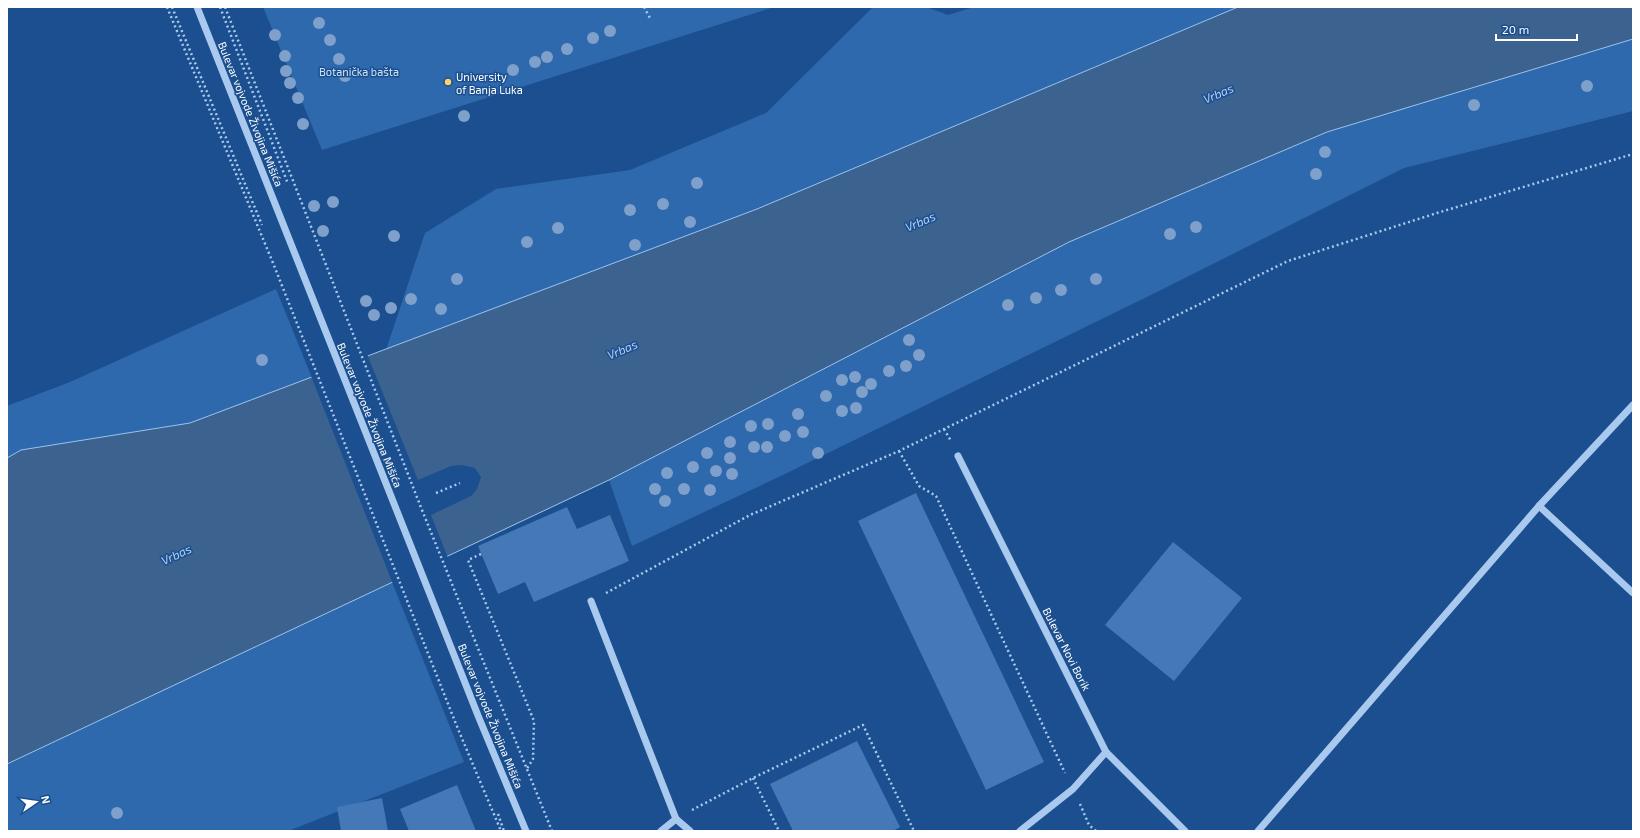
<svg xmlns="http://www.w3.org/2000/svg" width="1640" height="838" font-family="'Exo 2',sans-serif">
<rect width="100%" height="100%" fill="#1b4f8f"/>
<g fill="#2e69ad">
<polygon points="263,7 774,7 322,150"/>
<polygon points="873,7 926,7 948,15 974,7 1238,7 757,209 386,350 425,233 496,189 630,170 766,113"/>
<polygon points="1633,39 1633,111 1404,168 1157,292 785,474 632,546 609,480 1069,242 1327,132"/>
<polygon points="276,289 312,378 190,423 21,450 7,458 7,406 70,382"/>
<polygon points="392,582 464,762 288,831 7,831 7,764"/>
</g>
<polygon fill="#3c6290" stroke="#9cc4f0" points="1238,7 1633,7 1633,39 1327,132 1069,242 609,480 7,764 7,458 21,450 190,423 757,209"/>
<polygon fill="#1b4f8f" points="367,354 418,480 451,466 462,465 475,468 481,477 477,489 471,496 431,515 448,558 393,584 311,376"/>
<g fill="#4478b7">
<polygon points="916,493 1044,762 986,790 858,521"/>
<polygon points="567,507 577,529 610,515 629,561 534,602 525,582 498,594 478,546"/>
<polygon points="1173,542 1242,598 1174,681 1105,625"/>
<polygon points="857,741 900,827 893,831 793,831 770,784"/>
<polygon points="457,785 476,831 409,831 400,809"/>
<polygon points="382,798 388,831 341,831 337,807"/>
</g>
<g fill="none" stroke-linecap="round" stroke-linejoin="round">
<g stroke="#a9c9ee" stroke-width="2.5" stroke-dasharray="2 3" stroke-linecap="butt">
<polyline points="167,7 273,263 458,729 501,831"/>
<polyline points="172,7 262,225"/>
<polyline points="220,7 288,184"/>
<polyline points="225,7 422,510 552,831"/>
<polyline points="644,7 651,20"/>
<polyline points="944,429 951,441"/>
<polyline points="899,451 919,486 936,496 1065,773"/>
<polyline points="436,493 460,483"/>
<polyline points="481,554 468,560 534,721 533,759 526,770"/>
<polyline points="606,593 750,515 899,451 1288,261 1437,213 1633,154"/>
<polyline points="753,778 779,831"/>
<polyline points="1080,804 1089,825 1096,831"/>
<polyline points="692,810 753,778 863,725 914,831"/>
<polyline points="498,814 504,831"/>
</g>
<g stroke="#a9c9ee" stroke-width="7">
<polyline points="197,7 479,718 526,831"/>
<polyline points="958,456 1106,752 1185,831"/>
<polyline points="1539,506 1633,593"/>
<polyline points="591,601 676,819 690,831"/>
<polyline points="661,831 676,819"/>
<polyline points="1020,831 1073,789 1106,752"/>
<polyline points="1258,831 1539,506 1633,405"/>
</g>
</g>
<g fill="#7ea0ca">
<circle cx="319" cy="23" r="6"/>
<circle cx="610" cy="31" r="6"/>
<circle cx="275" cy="35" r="6"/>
<circle cx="593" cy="38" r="6"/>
<circle cx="330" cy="40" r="6"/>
<circle cx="567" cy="49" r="6"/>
<circle cx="285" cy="56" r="6"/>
<circle cx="547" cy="57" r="6"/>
<circle cx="339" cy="59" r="6"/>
<circle cx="535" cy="62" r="6"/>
<circle cx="513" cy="70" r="6"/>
<circle cx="286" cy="71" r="6"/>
<circle cx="345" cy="76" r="6"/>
<circle cx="290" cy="83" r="6"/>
<circle cx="1587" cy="86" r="6"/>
<circle cx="298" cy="98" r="6"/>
<circle cx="1474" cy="105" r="6"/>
<circle cx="464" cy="116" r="6"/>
<circle cx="303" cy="124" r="6"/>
<circle cx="1325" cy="152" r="6"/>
<circle cx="1316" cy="174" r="6"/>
<circle cx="697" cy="183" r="6"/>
<circle cx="333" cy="202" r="6"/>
<circle cx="663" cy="204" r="6"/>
<circle cx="314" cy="206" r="6"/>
<circle cx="630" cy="210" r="6"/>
<circle cx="690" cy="222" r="6"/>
<circle cx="1196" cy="227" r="6"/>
<circle cx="558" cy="228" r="6"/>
<circle cx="323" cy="231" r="6"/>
<circle cx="1170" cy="234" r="6"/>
<circle cx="394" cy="236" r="6"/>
<circle cx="527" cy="242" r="6"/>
<circle cx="635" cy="245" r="6"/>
<circle cx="457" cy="279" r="6"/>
<circle cx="1096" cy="279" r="6"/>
<circle cx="1061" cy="290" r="6"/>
<circle cx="1036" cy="298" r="6"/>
<circle cx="411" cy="299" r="6"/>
<circle cx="366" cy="301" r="6"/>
<circle cx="1008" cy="305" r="6"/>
<circle cx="391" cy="308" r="6"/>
<circle cx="441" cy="309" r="6"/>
<circle cx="374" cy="315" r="6"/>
<circle cx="909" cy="340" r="6"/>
<circle cx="919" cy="355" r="6"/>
<circle cx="262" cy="360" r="6"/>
<circle cx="906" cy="366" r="6"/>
<circle cx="889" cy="371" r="6"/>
<circle cx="855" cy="377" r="6"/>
<circle cx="842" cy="380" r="6"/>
<circle cx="871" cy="384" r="6"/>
<circle cx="862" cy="392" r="6"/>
<circle cx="826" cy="396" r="6"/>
<circle cx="856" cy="408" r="6"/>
<circle cx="842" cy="411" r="6"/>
<circle cx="798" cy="414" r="6"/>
<circle cx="768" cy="424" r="6"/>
<circle cx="751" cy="426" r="6"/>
<circle cx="803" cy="432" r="6"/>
<circle cx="785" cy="436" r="6"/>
<circle cx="730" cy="442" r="6"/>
<circle cx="754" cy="447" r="6"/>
<circle cx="767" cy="447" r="6"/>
<circle cx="707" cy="453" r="6"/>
<circle cx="818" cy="453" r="6"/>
<circle cx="730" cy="458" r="6"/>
<circle cx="693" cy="467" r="6"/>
<circle cx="716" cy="471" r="6"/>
<circle cx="667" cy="473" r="6"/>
<circle cx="732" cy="474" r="6"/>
<circle cx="655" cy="489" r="6"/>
<circle cx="684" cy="489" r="6"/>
<circle cx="710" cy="490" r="6"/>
<circle cx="665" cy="501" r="6"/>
<circle cx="117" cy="813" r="6"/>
</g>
<circle fill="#ffd166" stroke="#1b4f8f" stroke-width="1.5" cx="448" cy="82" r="4"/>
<g text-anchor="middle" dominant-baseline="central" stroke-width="3" stroke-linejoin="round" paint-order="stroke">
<g font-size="11" fill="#cfe3fa" stroke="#1b4f8f">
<text x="359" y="71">Botanička bašta</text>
</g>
<g font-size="11" fill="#fff" stroke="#1b4f8f" text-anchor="start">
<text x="456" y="76">University<tspan x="456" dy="13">of Banja Luka</tspan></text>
</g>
<g font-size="11" fill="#fff" stroke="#1b4f8f">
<text transform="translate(251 114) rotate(68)">Bulevar vojvode Živojina Mišića</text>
<text transform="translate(370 415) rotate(68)">Bulevar vojvode Živojina Mišića</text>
<text transform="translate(1067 649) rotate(63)">Bulevar Novi Borik</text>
<text transform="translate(491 716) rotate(68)">Bulevar vojvode Živojina Mišića</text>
</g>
<g font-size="12" font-style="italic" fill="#b5d3f5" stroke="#1b4f8f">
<text transform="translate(1218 93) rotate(-23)">Vrbas</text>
<text transform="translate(920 221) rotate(-23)">Vrbas</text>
<text transform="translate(622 349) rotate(-23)">Vrbas</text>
<text transform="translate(176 554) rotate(-25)">Vrbas</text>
</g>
</g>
<rect width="1640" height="838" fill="none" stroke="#ffffff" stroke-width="16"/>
<g transform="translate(36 802) rotate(77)" stroke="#1b4f8f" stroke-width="3" paint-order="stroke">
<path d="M0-3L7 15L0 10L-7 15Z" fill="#ffffff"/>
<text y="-6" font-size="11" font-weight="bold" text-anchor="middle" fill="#ffffff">N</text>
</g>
<path d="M1496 34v6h81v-6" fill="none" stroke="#ffffff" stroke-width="2"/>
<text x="1502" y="34" font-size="12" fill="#ffffff" stroke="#1b4f8f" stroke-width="3" paint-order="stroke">20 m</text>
</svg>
